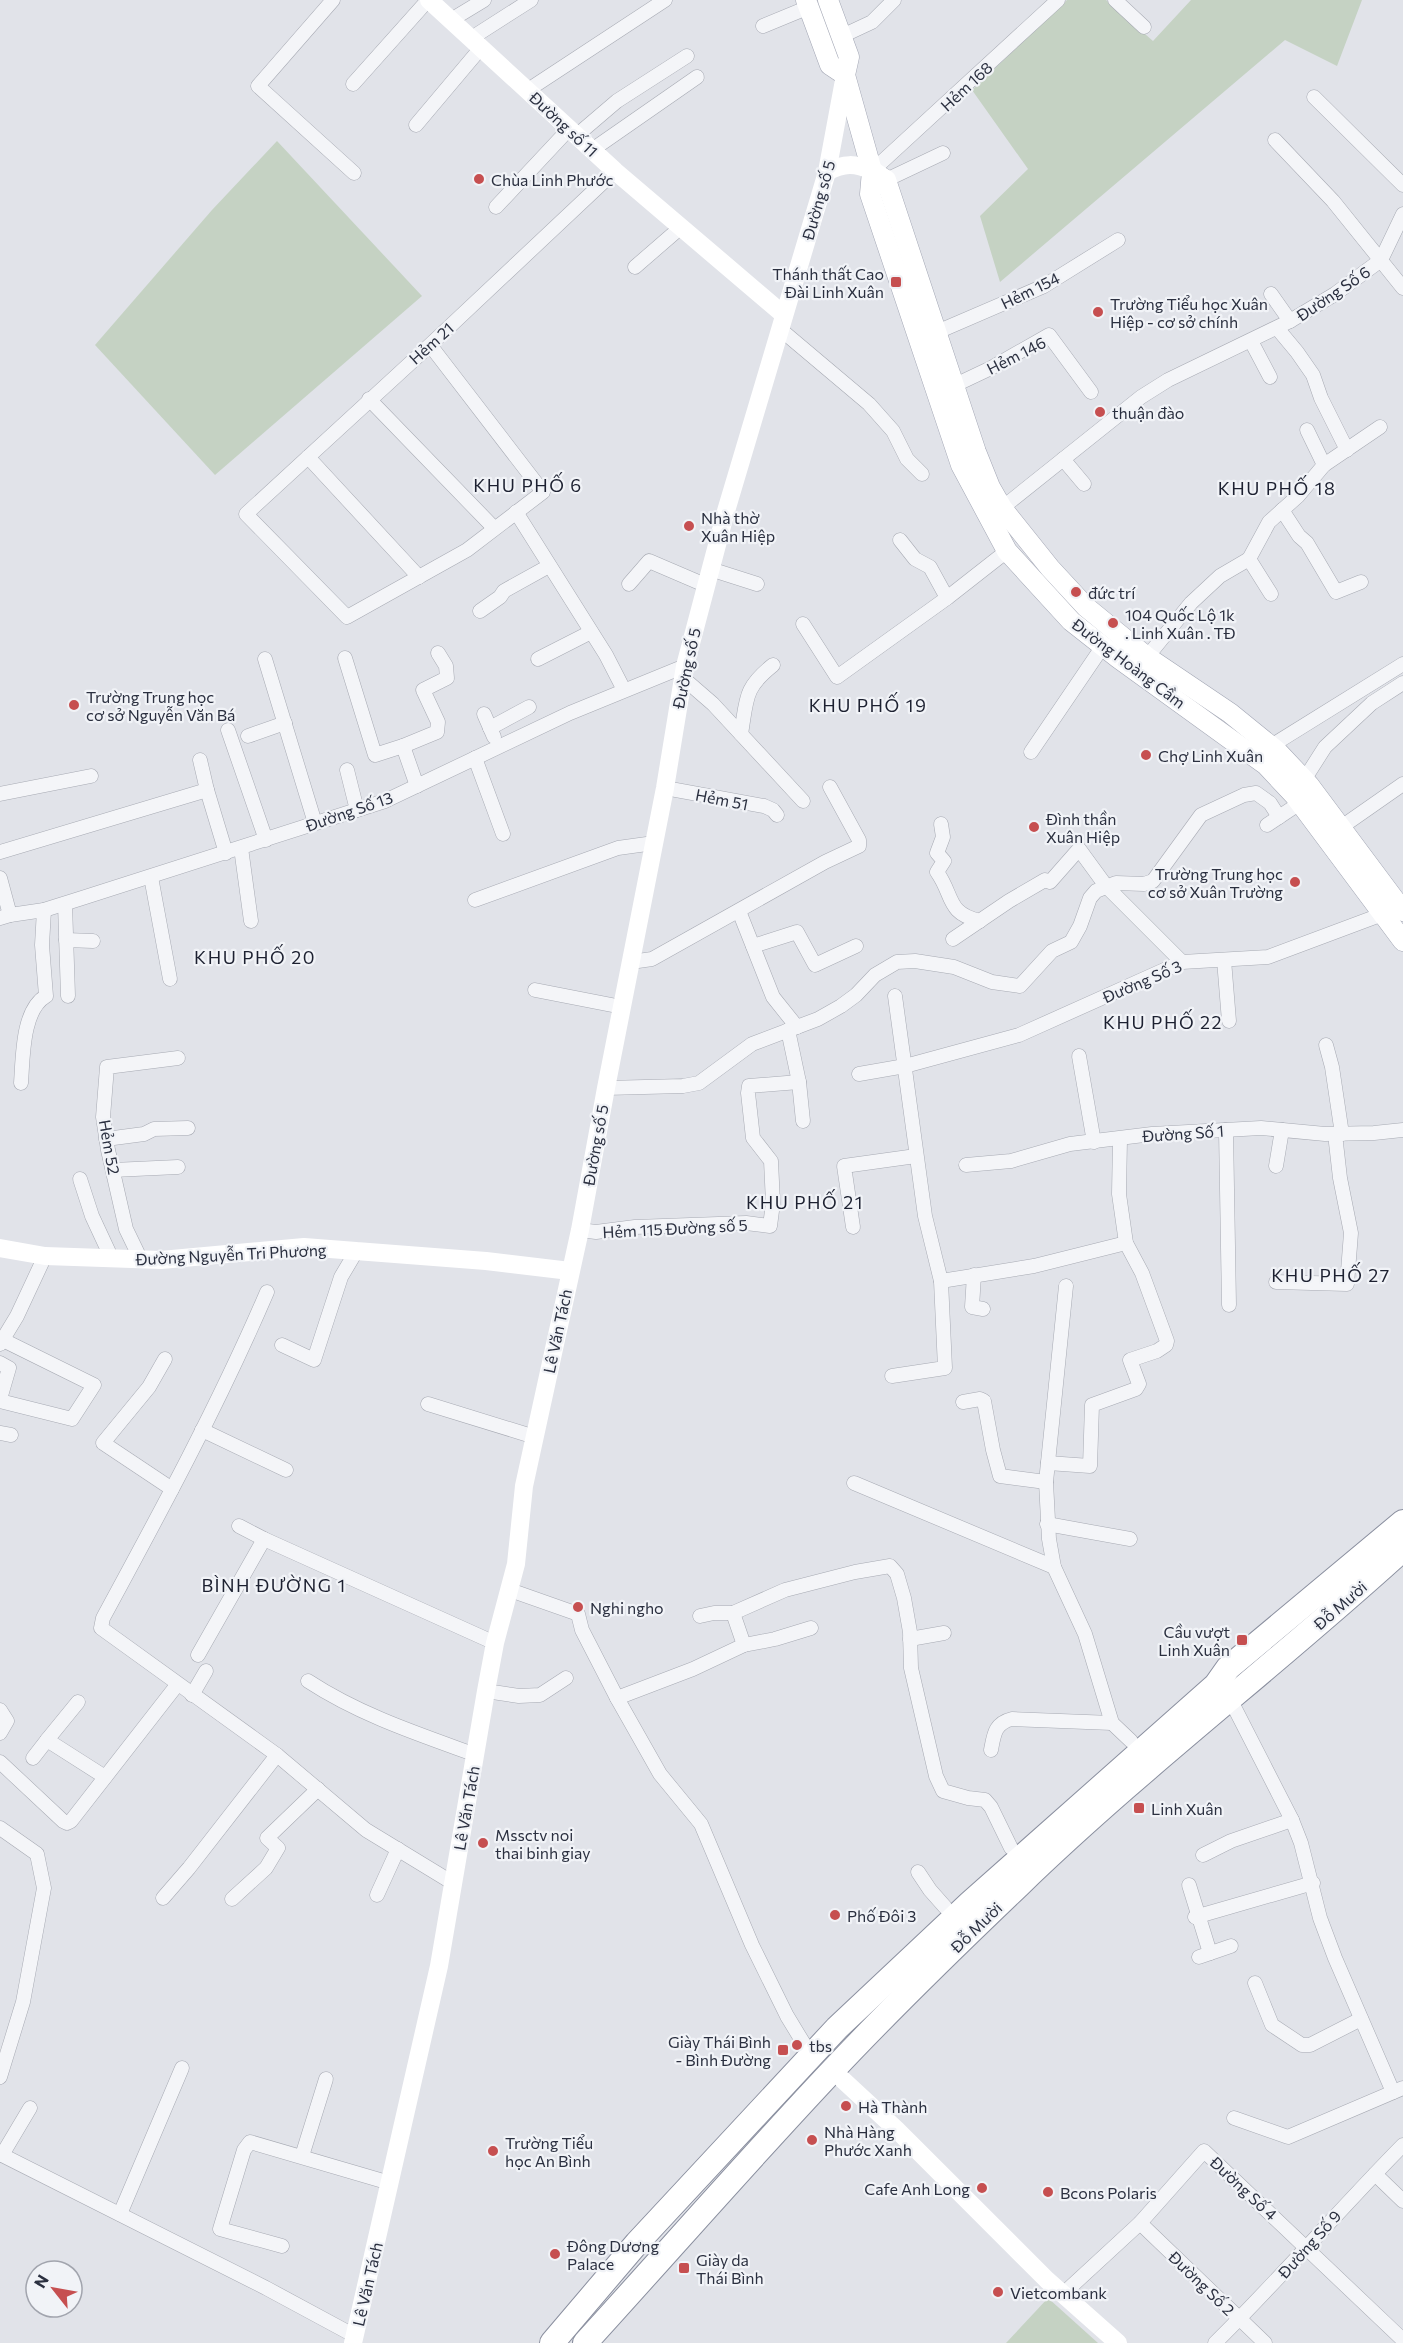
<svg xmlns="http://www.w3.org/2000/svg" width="1403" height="2343" font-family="Commissioner,sans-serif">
<rect width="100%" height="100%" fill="#e1e3e9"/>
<g fill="#c5d2c3">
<polygon points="1067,0 1106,0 1153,41 1191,0 1362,0 1337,66 1285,40 1000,282 980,216 1028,169 972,90"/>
<polygon points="277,141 422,296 215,475 95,345 212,210"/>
<polygon points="1048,2298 1098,2343 1006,2343"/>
</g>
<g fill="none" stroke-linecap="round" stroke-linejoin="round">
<g stroke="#a7aab3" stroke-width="15">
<g id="street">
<polyline points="333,0 258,86 354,173"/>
<polyline points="1115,0 1144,27"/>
<polyline points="451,20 484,0"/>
<polyline points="763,26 809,7"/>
<polyline points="842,36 872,22 894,0"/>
<polyline points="470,39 531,0"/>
<polyline points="353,84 428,0"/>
<polyline points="528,90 665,0"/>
<polyline points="1314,97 1403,185"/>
<polyline points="416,125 480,49"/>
<polyline points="576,136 617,101 687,56"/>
<polyline points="1275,140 1333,201 1403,288"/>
<polyline points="592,150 697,77"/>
<polyline points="872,171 1058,0"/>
<polyline points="886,180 943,153"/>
<polyline points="496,207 569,129"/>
<polyline points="635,267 680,228"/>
<polyline points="1271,294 1290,321"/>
<polyline points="1277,328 1297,352 1313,375 1321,398 1347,450"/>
<polyline points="780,329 869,404 893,431 907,459 922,474"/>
<polyline points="937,332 1044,286 1118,240"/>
<polyline points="1251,341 1270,377"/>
<polyline points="430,345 543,492 467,550 347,617 246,514 430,345 615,171"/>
<polyline points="953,386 991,368 1049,335 1091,392"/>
<polyline points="369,399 494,528"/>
<polyline points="1307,430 1324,465"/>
<polyline points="308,457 419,577"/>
<polyline points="1063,459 1084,484"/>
<polyline points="1002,508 1141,397 1168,380 1290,321 1335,294 1381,260 1403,214"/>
<polyline points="1282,510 1299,536 1307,543 1336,592 1361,582"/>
<polyline points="516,512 606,655 624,690"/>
<polyline points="900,540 915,559 930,567 947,598"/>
<polyline points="1249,559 1271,594"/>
<polyline points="710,569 757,584"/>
<polyline points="629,584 649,561 705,585"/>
<polyline points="480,611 500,597 504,591 549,566"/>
<polyline points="803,624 837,677 947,598 1007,551"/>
<polyline points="1147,657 1191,603 1220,576 1249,559 1269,522 1298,496 1324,465 1380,427"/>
<polyline points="345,658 375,755 403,746 437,732 438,722 423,690 447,678 446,666 438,653"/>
<polyline points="265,659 315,823"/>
<polyline points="538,659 591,632"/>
<polyline points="683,678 713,704 803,801"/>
<polyline points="484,714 494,737"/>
<polyline points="490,728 529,707"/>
<polyline points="228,730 266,840"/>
<path d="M741,734C747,698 744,688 773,665"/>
<polyline points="248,736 285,723"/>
<polyline points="403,746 417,786"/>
<polyline points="1271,746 1403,664"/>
<polyline points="1031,752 1103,646"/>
<polyline points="475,758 503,834"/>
<polyline points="200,760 207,790 226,853"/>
<polyline points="347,770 357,810"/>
<polyline points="1304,780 1325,747 1372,703 1403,683"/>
<polyline points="665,788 764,806 773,810 777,815"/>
<polyline points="0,794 91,776"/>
<path d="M941,824L943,837L937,853L944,861L937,872C954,896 946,913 980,921"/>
<polyline points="1267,825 1300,803"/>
<polyline points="1340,828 1403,784"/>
<polyline points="241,848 251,921"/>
<polyline points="0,852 207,790"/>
<polyline points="151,877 170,979"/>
<polyline points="0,878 10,915"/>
<polyline points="475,900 618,848 654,843"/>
<polyline points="65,904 68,996"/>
<polyline points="739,911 773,997 797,1027"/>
<polyline points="0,918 10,915 44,910 79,899 385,801 570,713 685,666"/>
<polyline points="953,939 1009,901 1045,880 1050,882 1079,849 1106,886 1182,962"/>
<polyline points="66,940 93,941"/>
<polyline points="753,946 797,932 815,965 856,946"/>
<polyline points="1224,960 1229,1021"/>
<polyline points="631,962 652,959 825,862 859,846 859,840 830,787"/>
<polyline points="535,990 622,1007"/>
<polyline points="895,996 925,1216 941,1281 1034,1266 1126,1243"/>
<polyline points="788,1030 799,1082 803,1121"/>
<polyline points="1326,1045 1332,1067 1342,1134"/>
<polyline points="1079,1056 1094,1142"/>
<polyline points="859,1074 905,1066 1019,1035 1182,962 1268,957 1383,914"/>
<path d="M21,1083C23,1057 22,1010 46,996L42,945L44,910"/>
<polyline points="606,1088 683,1086 699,1083 752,1044 818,1019 841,1006 856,995 875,975 897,962 915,961 954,967 992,982 1020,986 1052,951 1071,942 1080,926 1090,898 1096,891 1116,883 1144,884 1153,881 1201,815 1244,795 1256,793 1270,803 1279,817"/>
<polyline points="1226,1130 1229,1305"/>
<polyline points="106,1139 144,1134 154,1129 188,1128"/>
<polyline points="966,1165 1011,1161 1070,1144 1152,1134 1261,1128 1325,1134 1374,1133 1403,1130"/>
<polyline points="1276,1166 1282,1130"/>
<polyline points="113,1170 178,1167"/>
<polyline points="80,1179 92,1216 112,1259"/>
<polyline points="853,1227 844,1166 916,1156"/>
<polyline points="580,1230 596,1232 635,1227 746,1223 770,1226 773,1203 771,1161 753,1138 748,1093 749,1086 799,1082"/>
<polyline points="141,1260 126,1229 108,1150 103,1117 107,1067 178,1058"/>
<polyline points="974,1275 972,1307 983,1309"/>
<polyline points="1276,1282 1347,1284 1351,1233 1340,1178 1335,1134"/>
<polyline points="1066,1286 1046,1482 1049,1539 1054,1567 1085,1634 1112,1723 1131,1741"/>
<path d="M267,1292C219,1404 161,1511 103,1618L101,1628L277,1755L366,1830L453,1883"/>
<polyline points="0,1344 17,1316 45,1256"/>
<polyline points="282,1345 314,1360 341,1277 357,1250"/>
<polyline points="165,1359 149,1387 103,1443 172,1489"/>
<polyline points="0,1363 9,1368 0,1399"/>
<polyline points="892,1376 945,1368 941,1281"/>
<polyline points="0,1401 72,1419 94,1385 3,1340"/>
<polyline points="963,1402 980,1399 984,1401 993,1450 1000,1476 1046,1482"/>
<polyline points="428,1404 535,1437"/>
<polyline points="202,1430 286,1470"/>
<polyline points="0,1433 11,1435"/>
<polyline points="1048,1463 1090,1466 1092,1405 1136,1389 1139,1384 1130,1360 1157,1351 1166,1345 1167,1341 1142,1273 1126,1243 1119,1194 1120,1139"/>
<polyline points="854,1483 1054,1567"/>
<polyline points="1047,1524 1130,1539"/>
<polyline points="239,1526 264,1539"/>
<polyline points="510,1590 578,1614 582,1630 617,1698 660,1774 701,1824 752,1945 787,2016 804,2044"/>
<polyline points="700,1616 714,1613 733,1613"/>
<polyline points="910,1639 944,1633"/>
<polyline points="744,1645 775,1639 811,1628"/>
<polyline points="198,1655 264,1539 495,1643"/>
<path d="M308,1681C360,1715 418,1734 476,1755"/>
<polyline points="486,1691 519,1696 540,1695 566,1678"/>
<polyline points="192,1695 206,1671"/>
<polyline points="1229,1697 1292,1820 1301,1843 1320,1918 1335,1958 1393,2092"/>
<polyline points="617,1698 693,1669 744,1645 733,1613 785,1590 855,1572 890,1566 897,1574 904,1598 910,1632 911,1668 936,1776 943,1791 968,1798 985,1800 991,1807 1011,1848"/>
<polyline points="78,1702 47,1740 105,1777"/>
<polyline points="0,1710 7,1721 0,1733"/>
<path d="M991,1750C994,1734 995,1723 1012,1719L1112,1723"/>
<polyline points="33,1758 47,1740"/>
<polyline points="0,1762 63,1821 67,1823 71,1821 177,1685"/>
<polyline points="0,1828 37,1854 44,1888 23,2002 0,2077"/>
<polyline points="1203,1855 1231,1841 1292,1820"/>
<polyline points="918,1872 930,1890 945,1907"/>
<polyline points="1189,1885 1210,1953"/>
<polyline points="377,1895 398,1849"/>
<polyline points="163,1898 189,1868 277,1755"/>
<polyline points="232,1899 266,1868 278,1848 267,1838 318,1789"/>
<polyline points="1195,1917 1313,1883"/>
<polyline points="1199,1957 1231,1946"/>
<polyline points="1255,1983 1272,2025 1302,2045 1310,2045 1361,2019"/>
<polyline points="1234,2118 1288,2137 1403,2088"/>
<polyline points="0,2154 266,2288 355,2336"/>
<polyline points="2,2155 30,2108"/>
<polyline points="302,2156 326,2079"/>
<polyline points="1375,2174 1403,2201"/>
<polyline points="120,2214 182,2068"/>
<polyline points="1140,2223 1265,2343"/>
<polyline points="282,2246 220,2229 244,2150 250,2142 390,2183"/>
<polyline points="1063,2294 1140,2223 1204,2151 1403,2340"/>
<path d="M1215,2343C1280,2279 1339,2210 1403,2145"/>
</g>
</g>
<g stroke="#a2a6b4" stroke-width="21">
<g id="primary">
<polyline points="806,0 830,65 845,75"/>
<polyline points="828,0 849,57 845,75 872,171 870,194 961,465 1007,551 1071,621 1118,658 1266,765 1295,796 1403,941"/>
<polyline points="872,171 886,180 976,452 990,487 1002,508 1050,568 1086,607 1147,657 1230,713 1278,752 1309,785 1403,911"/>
</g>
</g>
<g stroke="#8a8f9f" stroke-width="26">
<g id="highway">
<polyline points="552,2343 637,2243 837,2028 970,1903 1216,1685 1228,1668 1403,1522"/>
<path d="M585,2343C667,2253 748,2160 832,2071C892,2007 955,1946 1019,1885C1141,1767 1277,1664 1403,1549"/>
</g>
</g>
<use href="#street" stroke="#f4f5f8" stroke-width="14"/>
<g stroke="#fff" stroke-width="18">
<polyline points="429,0 615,171 784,315"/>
<path d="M827,172C844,163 855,163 872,171"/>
<polyline points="0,1248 45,1256 161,1260 304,1247 486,1261 570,1271"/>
<polyline points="843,2080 897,2130 1047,2280 1118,2343"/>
<polyline points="353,2343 439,1966 486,1691 495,1643 516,1564 524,1486 580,1230 606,1088 665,788 685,666 726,511 827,172 845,75"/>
</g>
<use href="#primary" stroke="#fff" stroke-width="20"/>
<use href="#highway" stroke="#fff" stroke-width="24"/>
</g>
<g fill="#c64f50" stroke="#f1f3f7" stroke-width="2">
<circle cx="479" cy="179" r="6"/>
<rect x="890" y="276" width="12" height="12" rx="3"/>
<circle cx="1098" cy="312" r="6"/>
<circle cx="1100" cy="412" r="6"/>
<circle cx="689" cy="526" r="6"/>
<circle cx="1076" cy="592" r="6"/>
<circle cx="1113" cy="623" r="6"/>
<circle cx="74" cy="705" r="6"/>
<circle cx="1146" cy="755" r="6"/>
<circle cx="1034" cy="827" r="6"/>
<circle cx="1295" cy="882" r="6"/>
<circle cx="578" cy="1607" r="6"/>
<rect x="1236" y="1634" width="12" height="12" rx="3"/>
<rect x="1133" y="1802" width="12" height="12" rx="3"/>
<circle cx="483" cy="1843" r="6"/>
<circle cx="835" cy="1915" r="6"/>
<circle cx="797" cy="2045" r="6"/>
<rect x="777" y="2044" width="12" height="12" rx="3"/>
<circle cx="846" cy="2106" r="6"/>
<circle cx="812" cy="2140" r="6"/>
<circle cx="493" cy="2151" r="6"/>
<circle cx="982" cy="2188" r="6"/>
<circle cx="1048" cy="2192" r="6"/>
<circle cx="555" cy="2254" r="6"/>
<rect x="678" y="2262" width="12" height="12" rx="3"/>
<circle cx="998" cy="2292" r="6"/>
</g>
<g text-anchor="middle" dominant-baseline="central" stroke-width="4.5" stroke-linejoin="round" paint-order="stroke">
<g font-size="16" fill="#2b3040" stroke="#f1f3f7">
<text transform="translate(966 86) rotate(-43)">Hẻm 168</text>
<text transform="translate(564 124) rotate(43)">Đường số 11</text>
<text transform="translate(818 200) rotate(-74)">Đường số 5</text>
<text transform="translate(1030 290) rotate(-26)">Hẻm 154</text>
<text transform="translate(1333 293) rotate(-34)">Đường Số 6</text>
<text transform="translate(431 343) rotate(-42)">Hẻm 21</text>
<text transform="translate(1016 355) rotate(-27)">Hẻm 146</text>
<text transform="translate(1129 663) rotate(37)">Đường Hoàng Cầm</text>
<text transform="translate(686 668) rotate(-78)">Đường số 5</text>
<text transform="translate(722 799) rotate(11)">Hẻm 51</text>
<text transform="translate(349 811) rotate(-19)">Đường Số 13</text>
<text transform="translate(1142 981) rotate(-23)">Đường Số 3</text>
<text transform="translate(1183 1133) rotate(-4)">Đường Số 1</text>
<text transform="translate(595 1145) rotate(-80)">Đường số 5</text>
<text transform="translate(110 1147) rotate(80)">Hẻm 52</text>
<text transform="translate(675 1228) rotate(-3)">Hẻm 115 Đường số 5</text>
<text transform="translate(231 1254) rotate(-3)">Đường Nguyễn Tri Phương</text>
<text transform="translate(557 1331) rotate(-78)">Lê Văn Tách</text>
<text transform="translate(1340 1605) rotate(-41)">Đỗ Mười</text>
<text transform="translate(466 1808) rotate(-80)">Lê Văn Tách</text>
<text transform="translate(976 1927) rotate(-44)">Đỗ Mười</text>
<text transform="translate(1244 2188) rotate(43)">Đường Số 4</text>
<text transform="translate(1309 2244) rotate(-48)">Đường Số 9</text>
<text transform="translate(1202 2283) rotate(44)">Đường Số 2</text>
<text transform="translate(367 2284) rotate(-77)">Lê Văn Tách</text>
</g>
<g font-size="16" fill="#2b3040" stroke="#f1f3f7" text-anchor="start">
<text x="491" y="179">Chùa Linh Phước</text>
<text x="884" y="273" text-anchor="end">Thánh thất Cao<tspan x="884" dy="18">Đài Linh Xuân</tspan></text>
<text x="1110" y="303">Trường Tiểu học Xuân<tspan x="1110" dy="18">Hiệp - cơ sở chính</tspan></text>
<text x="1112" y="412">thuận đào</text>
<text x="701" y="517">Nhà thờ<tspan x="701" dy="18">Xuân Hiệp</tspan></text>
<text x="1088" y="592">đức trí</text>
<text x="1125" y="614">104 Quốc Lộ 1k<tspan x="1125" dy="18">. Linh Xuân . TĐ</tspan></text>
<text x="86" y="696">Trường Trung học<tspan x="86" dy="18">cơ sở Nguyễn Văn Bá</tspan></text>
<text x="1158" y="755">Chợ Linh Xuân</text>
<text x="1046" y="818">Đình thần<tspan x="1046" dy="18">Xuân Hiệp</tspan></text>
<text x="1283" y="873" text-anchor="end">Trường Trung học<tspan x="1283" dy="18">cơ sở Xuân Trường</tspan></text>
<text x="590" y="1607">Nghi ngho</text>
<text x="1230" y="1631" text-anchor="end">Cầu vượt<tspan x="1230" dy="18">Linh Xuân</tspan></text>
<text x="1151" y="1808">Linh Xuân</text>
<text x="495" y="1834">Mssctv noi<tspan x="495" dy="18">thai binh giay</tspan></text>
<text x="847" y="1915">Phố Đôi 3</text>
<text x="771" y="2041" text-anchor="end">Giày Thái Bình<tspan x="771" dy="18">- Bình Đường</tspan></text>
<text x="809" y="2045">tbs</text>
<text x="858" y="2106">Hà Thành</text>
<text x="824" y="2131">Nhà Hàng<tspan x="824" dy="18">Phước Xanh</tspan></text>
<text x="505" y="2142">Trường Tiểu<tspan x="505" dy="18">học An Bình</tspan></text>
<text x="970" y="2188" text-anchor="end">Cafe Anh Long</text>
<text x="1060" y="2192">Bcons Polaris</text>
<text x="567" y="2245">Đông Dương<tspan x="567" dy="18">Palace</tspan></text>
<text x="696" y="2259">Giày da<tspan x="696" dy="18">Thái Bình</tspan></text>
<text x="1010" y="2292">Vietcombank</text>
</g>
<g font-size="18" letter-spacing="1.5" fill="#1d2131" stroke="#f1f3f7">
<text x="528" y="485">KHU PHỐ 6</text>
<text x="1277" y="488">KHU PHỐ 18</text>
<text x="868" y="705">KHU PHỐ 19</text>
<text x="255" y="957">KHU PHỐ 20</text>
<text x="1163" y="1022">KHU PHỐ 22</text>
<text x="805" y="1202">KHU PHỐ 21</text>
<text x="1331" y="1275">KHU PHỐ 27</text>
<text x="274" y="1585">BÌNH ĐƯỜNG 1</text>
</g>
</g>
<g transform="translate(54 2289) rotate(301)"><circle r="28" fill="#f1f3f7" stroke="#a2a5ae" stroke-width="1.5"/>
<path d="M0-4.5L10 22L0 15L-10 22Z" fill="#c64f50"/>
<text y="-9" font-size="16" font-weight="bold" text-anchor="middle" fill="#2b3040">N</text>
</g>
</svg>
